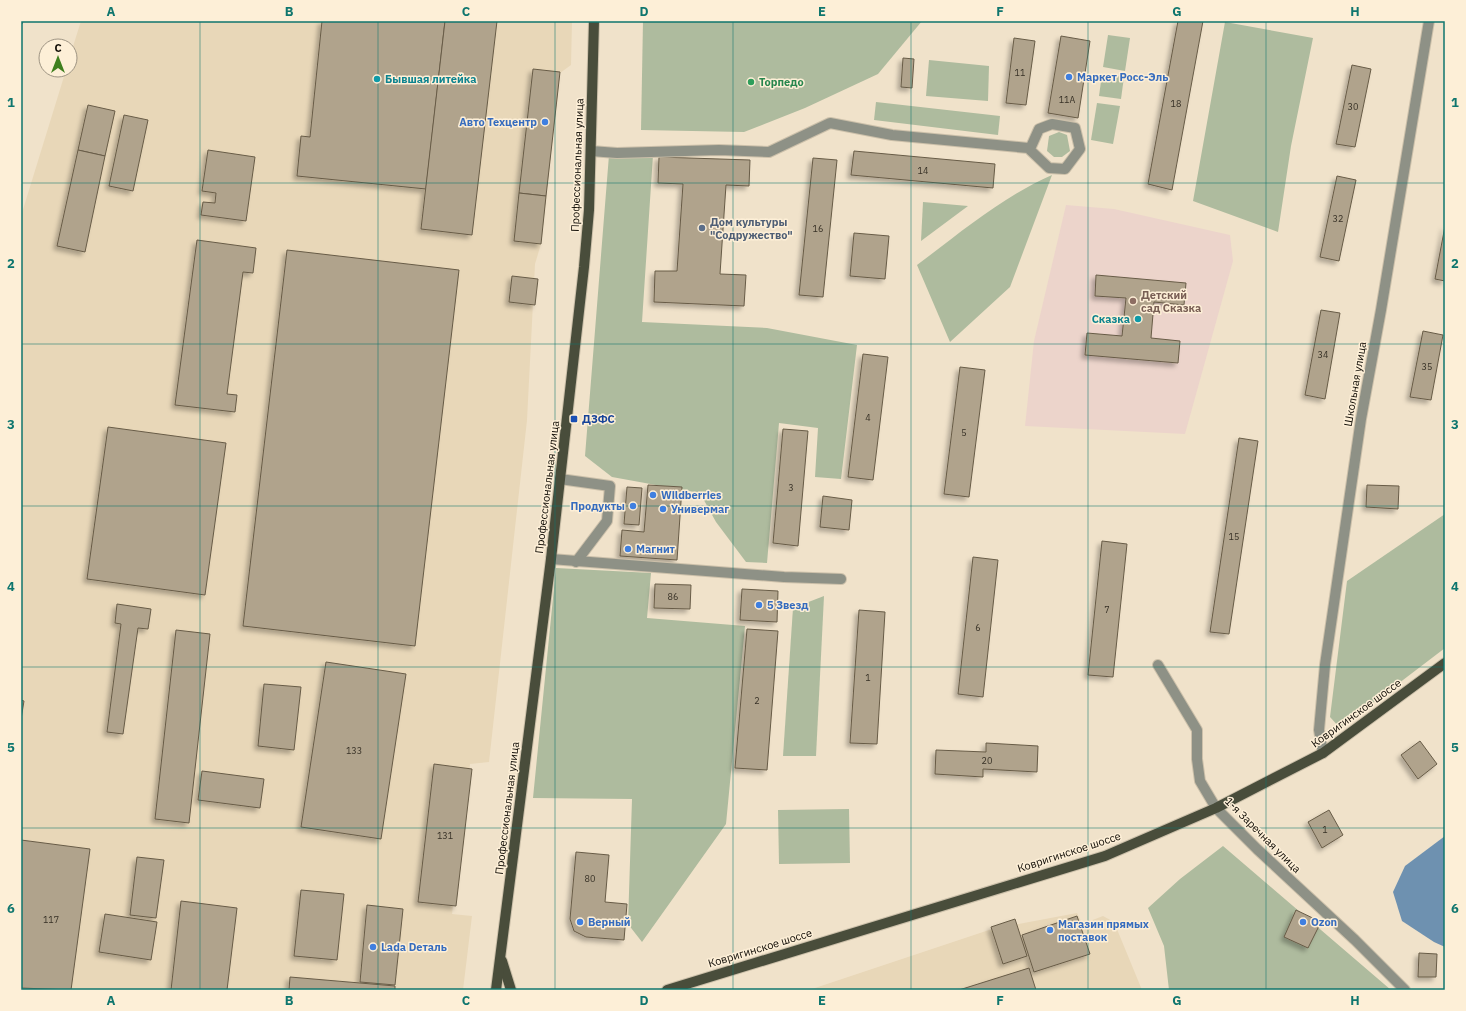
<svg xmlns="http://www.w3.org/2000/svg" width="1466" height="1011" font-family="'IBM Plex Sans',sans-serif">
<defs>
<filter id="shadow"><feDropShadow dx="-3.5" dy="3.5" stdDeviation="2" flood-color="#0004"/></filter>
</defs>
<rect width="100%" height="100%" fill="#f0e2ca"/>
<g fill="#e8d7b8">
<polygon points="81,21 572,21 571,65 560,73 541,244 535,264 527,420 489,762 470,764 452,914 472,916 463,990 21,990 21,216 66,70 70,70 70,56"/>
<polygon points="1077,913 1081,921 1090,921 1103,916 1114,922 1142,990 809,990 992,929"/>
</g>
<polygon fill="#ecd4cb" points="1066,205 1114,209 1230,235 1233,261 1185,434 1025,426 1034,341"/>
<g fill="#aebb9e">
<polygon points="643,21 922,21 878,74 805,108 744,132 641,130"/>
<polygon points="1225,22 1313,38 1291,146 1278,232 1193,201"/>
<polygon points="1108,35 1130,38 1125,71 1103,67"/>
<polygon points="929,60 989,66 988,101 926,96"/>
<polygon points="1102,74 1124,77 1121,99 1099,96"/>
<polygon points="876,102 1000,116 998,135 874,120"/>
<polygon points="1097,103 1120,106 1113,144 1091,140"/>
<polygon points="1059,132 1067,135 1070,151 1062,157 1054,157 1047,151 1049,136"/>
<polygon points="609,155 653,155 642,322 767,328 857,345 841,479 815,477 818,428 779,423 767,563 746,562 716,522 700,493 612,477 585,456"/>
<path d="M1052,175L1010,287L950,342L917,265C960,233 1002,197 1052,175Z"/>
<polygon points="923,202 968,206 921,241"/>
<polygon points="1445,514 1445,648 1340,728 1330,717 1347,581"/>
<polygon points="556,568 651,573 647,618 745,626 726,824 642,942 628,924 632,799 533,798"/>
<polygon points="824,596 816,756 783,756 793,608"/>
<polygon points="849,809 850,863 779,864 778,810"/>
<polygon points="1223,846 1391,990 1169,990 1164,946 1148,908 1180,879"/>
</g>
<polygon fill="#6e91b0" points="1445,836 1445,947 1434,942 1402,921 1393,892 1405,866"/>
<g fill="#b0a38c" stroke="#685c47" filter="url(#shadow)">
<polygon points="322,21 445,21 426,189 297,176 301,136 310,137"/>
<polygon points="445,21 497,21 472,235 421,229"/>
<polygon points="1178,21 1203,21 1172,190 1148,184"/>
<polygon points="1061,36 1090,41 1078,118 1048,113"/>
<polygon points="1014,38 1035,41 1026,105 1006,103"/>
<polygon points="903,58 914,59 912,88 901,87"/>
<polygon points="1352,65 1371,69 1355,147 1336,144"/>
<polygon points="533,69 560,72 546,196 519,193"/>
<polygon points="88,105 115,111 105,156 78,150"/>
<polygon points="124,115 148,120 133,191 109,186"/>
<polygon points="78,150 105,156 85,252 57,246"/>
<polygon points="208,150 255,157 246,221 201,215 203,202 215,203 216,193 202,191"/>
<polygon points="854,151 995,164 993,188 851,175"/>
<polygon points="659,157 750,160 749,186 726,185 720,274 746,275 744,306 654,302 655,271 677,271 683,184 658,183"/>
<polygon points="813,158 837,160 823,297 799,295"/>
<polygon points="1337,176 1356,180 1339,261 1320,257"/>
<polygon points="519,193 546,196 541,244 514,241"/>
<polygon points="1445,226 1445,281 1435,279"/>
<polygon points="854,233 889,236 885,279 850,276"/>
<polygon points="197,240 256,248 253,273 243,272 227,394 237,395 235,412 175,405"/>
<polygon points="287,250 459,270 415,646 243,626"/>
<polygon points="1096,275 1186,283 1184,305 1154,302 1151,338 1180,341 1178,363 1085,355 1087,333 1122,336 1126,298 1095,296"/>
<polygon points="512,276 538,279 535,305 509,302"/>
<polygon points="1321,310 1340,313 1325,399 1305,395"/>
<polygon points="1423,331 1443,335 1431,400 1410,397"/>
<polygon points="863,354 888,357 873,480 848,477"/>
<polygon points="960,367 985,370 969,497 944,494"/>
<polygon points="108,427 226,443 205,595 87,579"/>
<polygon points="783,429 808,431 798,546 773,543"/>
<polygon points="1239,438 1258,441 1229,634 1210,632"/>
<polygon points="648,485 682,487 677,560 620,556 622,530 644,532"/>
<polygon points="1367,485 1399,486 1398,509 1366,507"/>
<polygon points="627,487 642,488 639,525 624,524"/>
<polygon points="823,496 852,500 849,530 820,527"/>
<polygon points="1102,541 1127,544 1113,677 1088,675"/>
<polygon points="973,557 998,560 983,697 958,694"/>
<polygon points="655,584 691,585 690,609 654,608"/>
<polygon points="742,589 778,591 777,622 740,620"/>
<polygon points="117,604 151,609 148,629 138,628 123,734 107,732 121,624 115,623"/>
<polygon points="859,610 885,612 877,744 850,743"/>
<polygon points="747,629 778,631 767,770 735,768"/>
<polygon points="176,630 210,634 189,823 155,819"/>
<polygon points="326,662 406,674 381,839 301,827"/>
<polygon points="264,684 301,687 294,750 258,746"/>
<polygon points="21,700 24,701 21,719"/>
<polygon points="1420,741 1437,764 1418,779 1401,755"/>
<polygon points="986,743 1038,746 1037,772 983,769 983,777 935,774 936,750 986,752"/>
<polygon points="434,764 472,769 456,906 418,902"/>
<polygon points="202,771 264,779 260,808 198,800"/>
<polygon points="1329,810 1343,835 1322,848 1308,822"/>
<polygon points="21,840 90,849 71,990 21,988"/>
<polygon points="576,852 609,855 605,902 627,904 624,940 586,937 574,931 570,919"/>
<polygon points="137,857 164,860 156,918 130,915"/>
<polygon points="301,890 344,894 337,960 294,956"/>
<polygon points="181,901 237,908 227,990 171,990"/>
<polygon points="367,905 403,909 395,985 360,982"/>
<polygon points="1296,910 1321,922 1308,948 1284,937"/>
<polygon points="105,914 157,922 151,960 99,952"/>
<polygon points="1077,916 1090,954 1034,972 1022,935"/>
<polygon points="1015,919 1027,956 1003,964 991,927"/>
<polygon points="1419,953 1437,954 1436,977 1418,977"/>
<polygon points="1029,968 1036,990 959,990"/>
<polygon points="290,977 395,986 395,990 289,990"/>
</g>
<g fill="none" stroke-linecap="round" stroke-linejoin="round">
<g stroke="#ccc0aa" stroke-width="12">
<g id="minor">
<polyline points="591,151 617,153 719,150 769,152 830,123 892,135 1028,148 1049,168 1065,169 1080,149 1075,128 1052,124 1039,129 1030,149"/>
<polyline points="560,479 610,486 607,521 576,562"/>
<polyline points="551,559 784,577 841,579"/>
<polyline points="1158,665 1197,730 1197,759 1200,781 1216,808 1257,849 1355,940 1405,990"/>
<polyline points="1323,753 1319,730 1325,665 1361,419 1381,310 1429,21"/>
</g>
</g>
<g stroke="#ccc0aa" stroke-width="12">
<g id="major">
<polyline points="502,961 511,990"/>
<polyline points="496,990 551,559 584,267 589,210 594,21"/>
<polyline points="667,990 1105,856 1216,808 1323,753 1445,663"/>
</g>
</g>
<use href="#minor" stroke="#8e9186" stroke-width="10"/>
<use href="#major" stroke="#494d3b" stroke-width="10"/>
<g stroke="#7d7465" stroke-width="4.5">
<polyline id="rail" points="21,22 21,21"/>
</g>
<use href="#rail" stroke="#fdefd7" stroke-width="3" stroke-dasharray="9" stroke-linecap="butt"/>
</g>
<path fill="none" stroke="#0f766e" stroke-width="1" stroke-opacity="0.55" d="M200,21V990M378,21V990M555,21V990M733,21V990M911,21V990M1088,21V990M1266,21V990M21,183H1445M21,344H1445M21,506H1445M21,667H1445M21,828H1445"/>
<g fill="#3f7fe0" stroke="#fdefd7" stroke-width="1.5">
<circle cx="1069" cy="77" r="4"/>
<circle cx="545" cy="122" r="4"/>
<circle cx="653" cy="495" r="4"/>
<circle cx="633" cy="506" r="4"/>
<circle cx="663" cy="509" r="4"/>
<circle cx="628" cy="549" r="4"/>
<circle cx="759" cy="605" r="4"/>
<circle cx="580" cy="922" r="4"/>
<circle cx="1303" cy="922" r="4"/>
<circle cx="1050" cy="930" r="4"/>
<circle cx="373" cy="947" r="4"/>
</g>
<g fill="#0f9aa8" stroke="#fdefd7" stroke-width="1.5">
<circle cx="377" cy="79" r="4"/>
<circle cx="1138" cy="319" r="4"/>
</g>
<circle fill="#2e9e5b" stroke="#fdefd7" stroke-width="1.5" cx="751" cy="82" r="4"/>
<circle fill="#5c6f8a" stroke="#fdefd7" stroke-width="1.5" cx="702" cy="228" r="4"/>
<circle fill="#8d6e63" stroke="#fdefd7" stroke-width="1.5" cx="1133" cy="301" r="4"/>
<rect fill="#1a4fb4" stroke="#fdefd7" stroke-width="1.5" x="570" y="415" width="8" height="8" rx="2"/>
<g text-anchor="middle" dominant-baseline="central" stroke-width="3" stroke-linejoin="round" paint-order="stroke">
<g font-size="9" fill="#373126">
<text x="1020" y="72">11</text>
<text x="1067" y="99">11А</text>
<text x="1176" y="103">18</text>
<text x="1353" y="106">30</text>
<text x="923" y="170">14</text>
<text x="1338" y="218">32</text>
<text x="818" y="228">16</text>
<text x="1323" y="354">34</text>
<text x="1427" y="366">35</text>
<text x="868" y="417">4</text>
<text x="964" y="432">5</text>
<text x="791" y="487">3</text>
<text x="1234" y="536">15</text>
<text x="673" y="596">86</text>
<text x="1107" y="609">7</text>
<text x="978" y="627">6</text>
<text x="868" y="677">1</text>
<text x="757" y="700">2</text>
<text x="354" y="750">133</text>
<text x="987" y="760">20</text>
<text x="1325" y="829">1</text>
<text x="445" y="835">131</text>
<text x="590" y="878">80</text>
<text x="51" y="919">117</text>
</g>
<g font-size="11" font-weight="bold" fill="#366cbe" stroke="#fdefd7" text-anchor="start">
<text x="1077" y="77">Маркет Росс-Эль</text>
<text x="537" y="122" text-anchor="end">Авто Техцентр</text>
<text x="661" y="495">Wildberries</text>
<text x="625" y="506" text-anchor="end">Продукты</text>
<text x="671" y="509">Универмаг</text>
<text x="636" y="549">Магнит</text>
<text x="767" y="605">5 Звезд</text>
<text x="588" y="922">Верный</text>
<text x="1311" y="922">Ozon</text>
<text x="1058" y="924">Магазин прямых<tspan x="1058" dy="13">поставок</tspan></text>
<text x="381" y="947">Lada Dеталь</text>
</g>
<g font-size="11" font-weight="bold" fill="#0d838f" stroke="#fdefd7" text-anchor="start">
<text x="385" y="79">Бывшая литейка</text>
<text x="1130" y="319" text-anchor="end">Сказка</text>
</g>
<g font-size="11" font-weight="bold" fill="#27864d" stroke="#fdefd7" text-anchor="start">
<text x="759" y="82">Торпедо</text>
</g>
<g font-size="11" fill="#0f0b04" stroke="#fdefd7">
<text transform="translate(577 165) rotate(-88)">Профессиональная улица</text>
<text transform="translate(1355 384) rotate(-80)">Школьная улица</text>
<text transform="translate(547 487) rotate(-83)">Профессиональная улица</text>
<text transform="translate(1356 713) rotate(-36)">Ковригинское шоссе</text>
<text transform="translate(507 808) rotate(-83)">Профессиональная улица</text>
<text transform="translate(1263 835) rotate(45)">1-я Заречная улица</text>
<text transform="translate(1069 852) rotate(-18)">Ковригинское шоссе</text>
<text transform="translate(760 948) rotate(-17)">Ковригинское шоссе</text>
</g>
<g font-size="11" font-weight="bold" fill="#4e5e75" stroke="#fdefd7" text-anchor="start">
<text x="710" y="222">Дом культуры<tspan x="710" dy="13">"Содружество"</tspan></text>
</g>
<g font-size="11" font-weight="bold" fill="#785e54" stroke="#fdefd7" text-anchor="start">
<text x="1141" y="295">Детский<tspan x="1141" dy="13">сад Сказка</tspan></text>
</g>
<g font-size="11" font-weight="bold" fill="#164399" stroke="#fdefd7" text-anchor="start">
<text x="582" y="419">ДЗФС</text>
</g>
</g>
<rect width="1466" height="1011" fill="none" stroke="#fdefd7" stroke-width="44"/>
<g transform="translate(58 58)"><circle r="19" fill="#fdefd7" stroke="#9e9483"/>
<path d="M0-3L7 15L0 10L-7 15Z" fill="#3f7f1e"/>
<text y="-6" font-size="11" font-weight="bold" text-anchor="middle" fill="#0f0b04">С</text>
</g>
<rect x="22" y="22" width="1422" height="967" fill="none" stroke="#0f766e" stroke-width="1.5"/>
<g font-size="13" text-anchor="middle" font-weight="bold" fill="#0f766e">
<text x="111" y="16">A</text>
<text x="289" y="16">B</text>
<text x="466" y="16">C</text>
<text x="644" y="16">D</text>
<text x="822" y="16">E</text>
<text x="1000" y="16">F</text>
<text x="1177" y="16">G</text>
<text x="1355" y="16">H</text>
<text x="11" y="107">1</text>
<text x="1455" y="107">1</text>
<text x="11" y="268">2</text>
<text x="1455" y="268">2</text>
<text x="11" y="429">3</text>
<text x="1455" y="429">3</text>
<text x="11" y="591">4</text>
<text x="1455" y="591">4</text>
<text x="11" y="752">5</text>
<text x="1455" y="752">5</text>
<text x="11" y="913">6</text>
<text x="1455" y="913">6</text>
<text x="111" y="1005">A</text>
<text x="289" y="1005">B</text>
<text x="466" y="1005">C</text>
<text x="644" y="1005">D</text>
<text x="822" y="1005">E</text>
<text x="1000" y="1005">F</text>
<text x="1177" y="1005">G</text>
<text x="1355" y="1005">H</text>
</g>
</svg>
